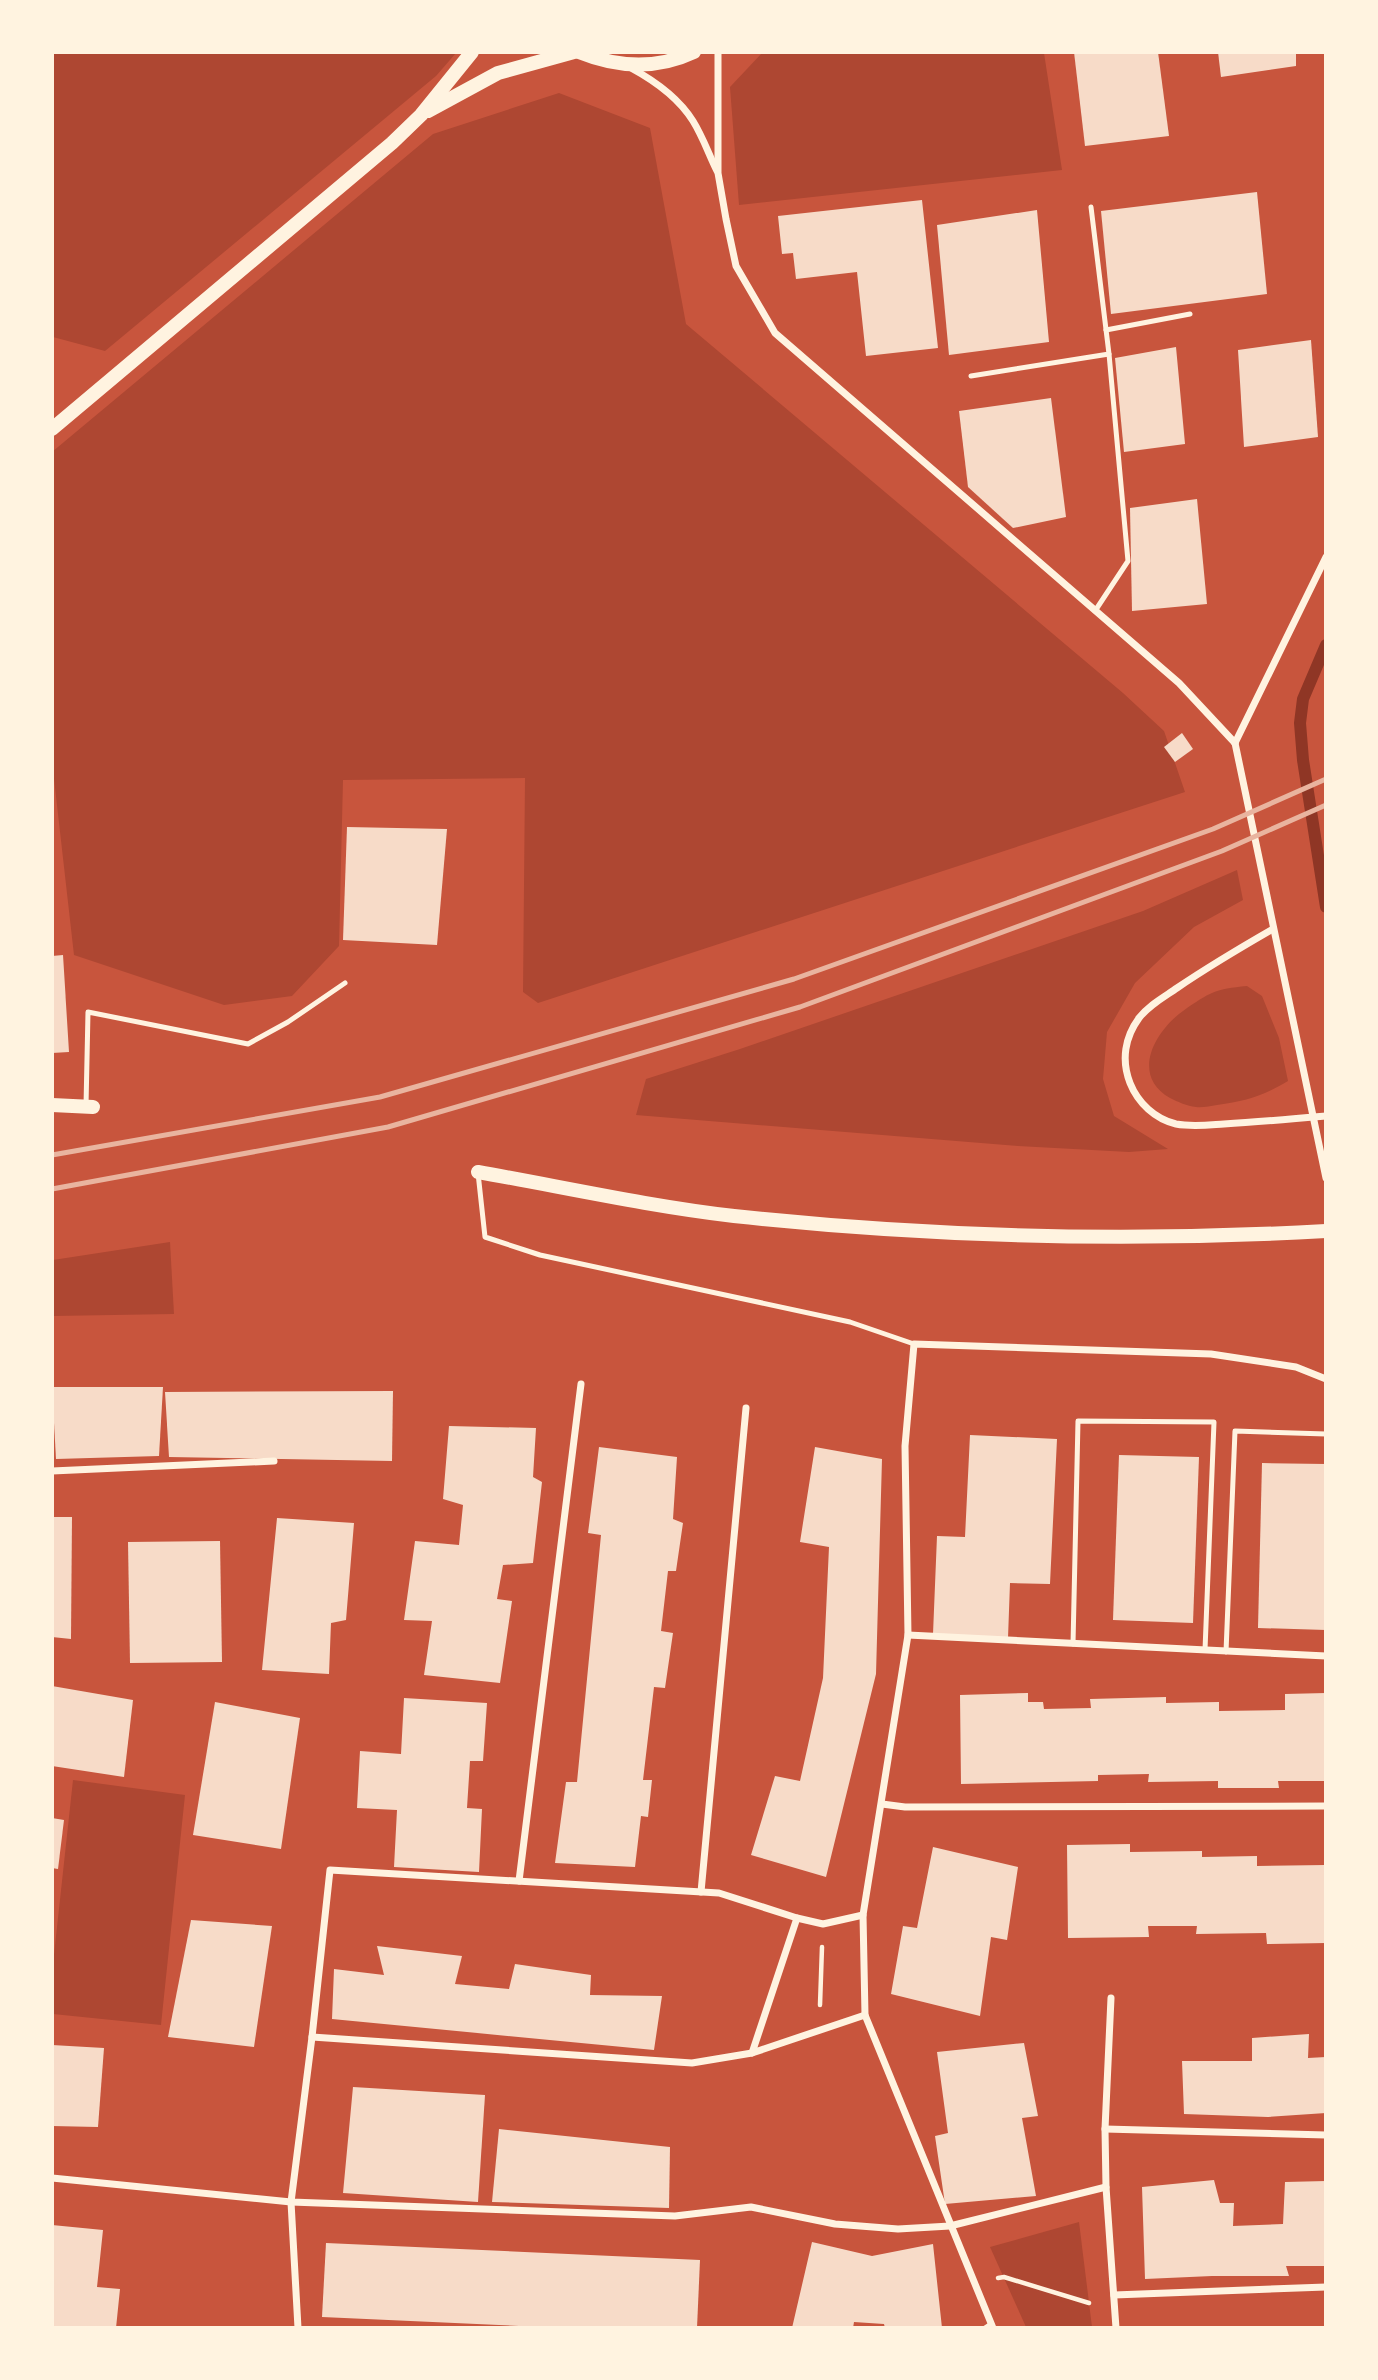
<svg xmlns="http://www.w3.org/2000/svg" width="1378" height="2380" font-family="'DejaVu Sans',sans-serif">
<rect width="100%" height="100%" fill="#c8553d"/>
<g fill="#ae4732">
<polygon points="52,53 53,52 456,53 436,76 105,351 53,337"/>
<polygon points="762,53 1044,53 1062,170 739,205 730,87"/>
<polygon points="559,93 650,128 686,324 1123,693 1164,731 1185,792 538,1003 523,992 525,778 343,780 339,946 292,996 224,1005 74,955 52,761 52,452 433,134"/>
<polygon points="1237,870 1243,900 1194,927 1135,983 1107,1032 1103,1079 1114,1116 1168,1149 1129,1152 1018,1146 636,1115 646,1079 740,1049 1143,911"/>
<path d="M1247,986L1262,996L1279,1038L1288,1081C1263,1096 1246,1101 1217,1105C1210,1106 1202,1108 1196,1107C1187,1106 1178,1102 1170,1098C1130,1075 1155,1031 1183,1011C1210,992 1215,989 1247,986Z"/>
<polygon points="170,1242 174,1314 53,1316 53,1260"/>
<polygon points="73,1780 185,1795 161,2025 53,2014 53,1964"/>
<polygon points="1079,2222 1092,2327 1026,2327 990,2247"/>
</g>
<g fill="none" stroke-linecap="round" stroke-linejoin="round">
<polyline stroke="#8f3625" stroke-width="12" points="1326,645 1303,699 1300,723 1303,760 1326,907"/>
</g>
<g fill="#f7dbc8">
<polygon points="1074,52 1158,52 1169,136 1085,146"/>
<polygon points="1218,52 1296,52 1296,66 1221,77"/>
<polygon points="1257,192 1267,294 1111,314 1101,211"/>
<polygon points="922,200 938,348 866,356 857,272 796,279 793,253 782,254 778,216"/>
<polygon points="1037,210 1049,342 949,355 937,225"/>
<polygon points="1311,340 1318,437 1244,447 1238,350"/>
<polygon points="1176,347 1185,444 1124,452 1115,358"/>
<polygon points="1051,398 1066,517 1013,528 968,487 959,411"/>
<polygon points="1197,499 1207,604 1132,611 1130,508"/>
<polygon points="1182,733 1193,749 1175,762 1164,747"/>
<polygon points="347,827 447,829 437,945 343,940"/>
<polygon points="63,955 69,1052 52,1053 52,956"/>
<polygon points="52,1387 163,1387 159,1456 56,1459"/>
<polygon points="393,1391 392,1461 169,1457 165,1392"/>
<polygon points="449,1426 536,1428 533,1477 542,1482 533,1563 503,1565 497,1599 512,1601 500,1683 424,1675 432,1621 404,1620 415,1541 459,1545 463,1505 443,1499"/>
<polygon points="970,1435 1057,1439 1050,1584 1010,1583 1008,1638 933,1634 937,1536 965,1537"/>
<polygon points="599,1447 677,1457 673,1519 683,1523 676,1571 668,1571 661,1631 673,1633 665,1688 654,1687 643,1780 652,1780 648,1817 641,1816 635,1867 555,1863 566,1782 577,1782 601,1535 588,1533"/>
<polygon points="815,1447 882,1459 876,1674 826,1877 751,1855 775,1776 800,1781 823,1678 829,1547 800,1542"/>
<polygon points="1119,1455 1199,1457 1193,1623 1113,1620"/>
<polygon points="1262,1463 1326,1464 1326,1630 1258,1628"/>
<polygon points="52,1517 72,1517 71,1639 52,1637"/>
<polygon points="277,1518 354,1523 346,1620 331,1623 329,1674 262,1670"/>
<polygon points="220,1541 222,1662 130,1663 128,1542"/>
<polygon points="52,1686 133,1700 124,1777 52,1766"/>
<polygon points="1028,1693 1028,1702 1043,1702 1044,1709 1091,1708 1090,1699 1166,1697 1166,1703 1219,1702 1219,1711 1285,1710 1285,1694 1326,1693 1326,1781 1278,1781 1279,1788 1218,1788 1218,1781 1148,1782 1149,1774 1098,1775 1098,1781 961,1784 960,1695"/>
<polygon points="404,1698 487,1703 483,1761 470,1761 467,1808 482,1809 479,1872 394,1867 397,1810 357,1808 360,1751 401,1754"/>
<polygon points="215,1702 300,1718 281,1849 193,1835"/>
<polygon points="52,1818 64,1820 58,1869 52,1868"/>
<polygon points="1130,1844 1130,1852 1202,1851 1202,1857 1257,1856 1257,1866 1326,1865 1326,1943 1267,1944 1266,1933 1196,1934 1197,1926 1148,1926 1149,1937 1068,1938 1067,1845"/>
<polygon points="933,1847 1018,1867 1007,1940 991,1937 980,2016 891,1994 903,1926 917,1928"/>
<polygon points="191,1920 272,1926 254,2047 168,2037"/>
<polygon points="377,1946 462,1956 455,1984 509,1989 515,1964 591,1975 590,1995 662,1996 654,2050 332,2019 334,1969 384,1975"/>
<polygon points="1309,2034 1308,2058 1326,2057 1326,2113 1268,2117 1184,2114 1182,2061 1252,2061 1252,2038"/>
<polygon points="1024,2043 1038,2116 1022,2118 1036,2196 945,2204 935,2136 948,2133 937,2052"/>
<polygon points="52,2045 104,2048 98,2127 52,2126"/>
<polygon points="353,2087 485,2095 478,2202 343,2193"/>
<polygon points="499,2129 670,2147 669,2208 492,2202"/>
<polygon points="1214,2180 1220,2203 1234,2203 1233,2226 1283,2224 1285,2182 1326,2181 1326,2266 1286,2266 1289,2276 1212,2276 1145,2279 1142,2187"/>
<polygon points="52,2225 103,2230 97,2287 120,2289 116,2328 52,2328"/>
<polygon points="812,2242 872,2256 933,2244 942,2328 885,2328 884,2324 854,2322 853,2328 792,2328"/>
<polygon points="326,2243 700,2260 697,2328 563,2328 322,2317"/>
</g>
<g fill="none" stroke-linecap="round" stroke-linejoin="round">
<g stroke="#fff3e0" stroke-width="4.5">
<polyline points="820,2005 822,1947"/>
<polyline points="998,2278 1004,2277 1089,2303"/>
</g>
<g stroke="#fff3e0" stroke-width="5">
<polyline points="1091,207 1109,354 1128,561 1095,611"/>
<polyline points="1106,330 1190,314"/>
<polyline points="971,376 1109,354"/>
<polyline points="86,1106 88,1012 248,1044 288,1022 345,983"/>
<polyline points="478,1173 485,1237 540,1255 850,1322 914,1344"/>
<polyline points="1073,1644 1078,1421 1214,1422 1205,1650"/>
<polyline points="1226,1652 1235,1431 1326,1434"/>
<polyline points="985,2328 991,2324"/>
</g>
<g stroke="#fff3e0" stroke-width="7">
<polyline points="718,52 718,173 726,219 736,266 775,333 1179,683 1235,743"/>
<path d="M631,68C655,81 678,97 693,121C703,137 709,155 717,171"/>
<polyline points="1235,743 1326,1178"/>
<polyline points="1235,743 1326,557"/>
<path d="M1273,929C1240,948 1208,967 1177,988C1164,997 1149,1005 1139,1018C1125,1037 1121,1060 1130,1083C1138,1103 1155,1119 1176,1124C1192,1127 1208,1125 1224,1124C1258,1122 1292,1119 1326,1116"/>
<polyline points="52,1471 274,1461"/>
<polyline points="908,1635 1326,1656"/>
<polyline points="882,1804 905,1807 1326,1806"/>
<polyline points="519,1881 581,1384"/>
<polyline points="701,1892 746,1408"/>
<polyline points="863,1915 823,1924 797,1918 752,2053 865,2015"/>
<polyline points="1111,1998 1105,2129 1106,2187 1116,2328"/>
<polyline points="312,2037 692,2063 752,2053"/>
<polyline points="1105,2129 1326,2135"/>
<polyline points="52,2178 291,2202 675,2216 751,2207 835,2224 898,2229 950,2226 1106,2187"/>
<polyline points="1114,2295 1326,2287"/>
<polyline points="298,2328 291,2202 312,2037 330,1870 719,1893 797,1918"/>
<polyline points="993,2328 865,2015 863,1915 908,1635 905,1446 914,1344 1211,1354 1296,1367 1326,1379"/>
</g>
<g stroke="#fff3e0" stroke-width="14">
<path d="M579,52C616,67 656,70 694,52"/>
<polyline points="428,111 498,73 574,52"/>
<polyline points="52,429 392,143 421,115 472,52"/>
<polyline points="52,1105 93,1107"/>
<path d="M478,1172C563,1187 648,1206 734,1216C929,1237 1129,1242 1326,1231"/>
</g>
<g stroke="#e9b49f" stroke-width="5">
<polyline points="52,1155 380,1097 794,979 1213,829 1326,779"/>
<polyline points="52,1189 388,1127 800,1007 1222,851 1326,805"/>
</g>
</g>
<rect width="1378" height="2380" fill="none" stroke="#fff3e0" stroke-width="108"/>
</svg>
